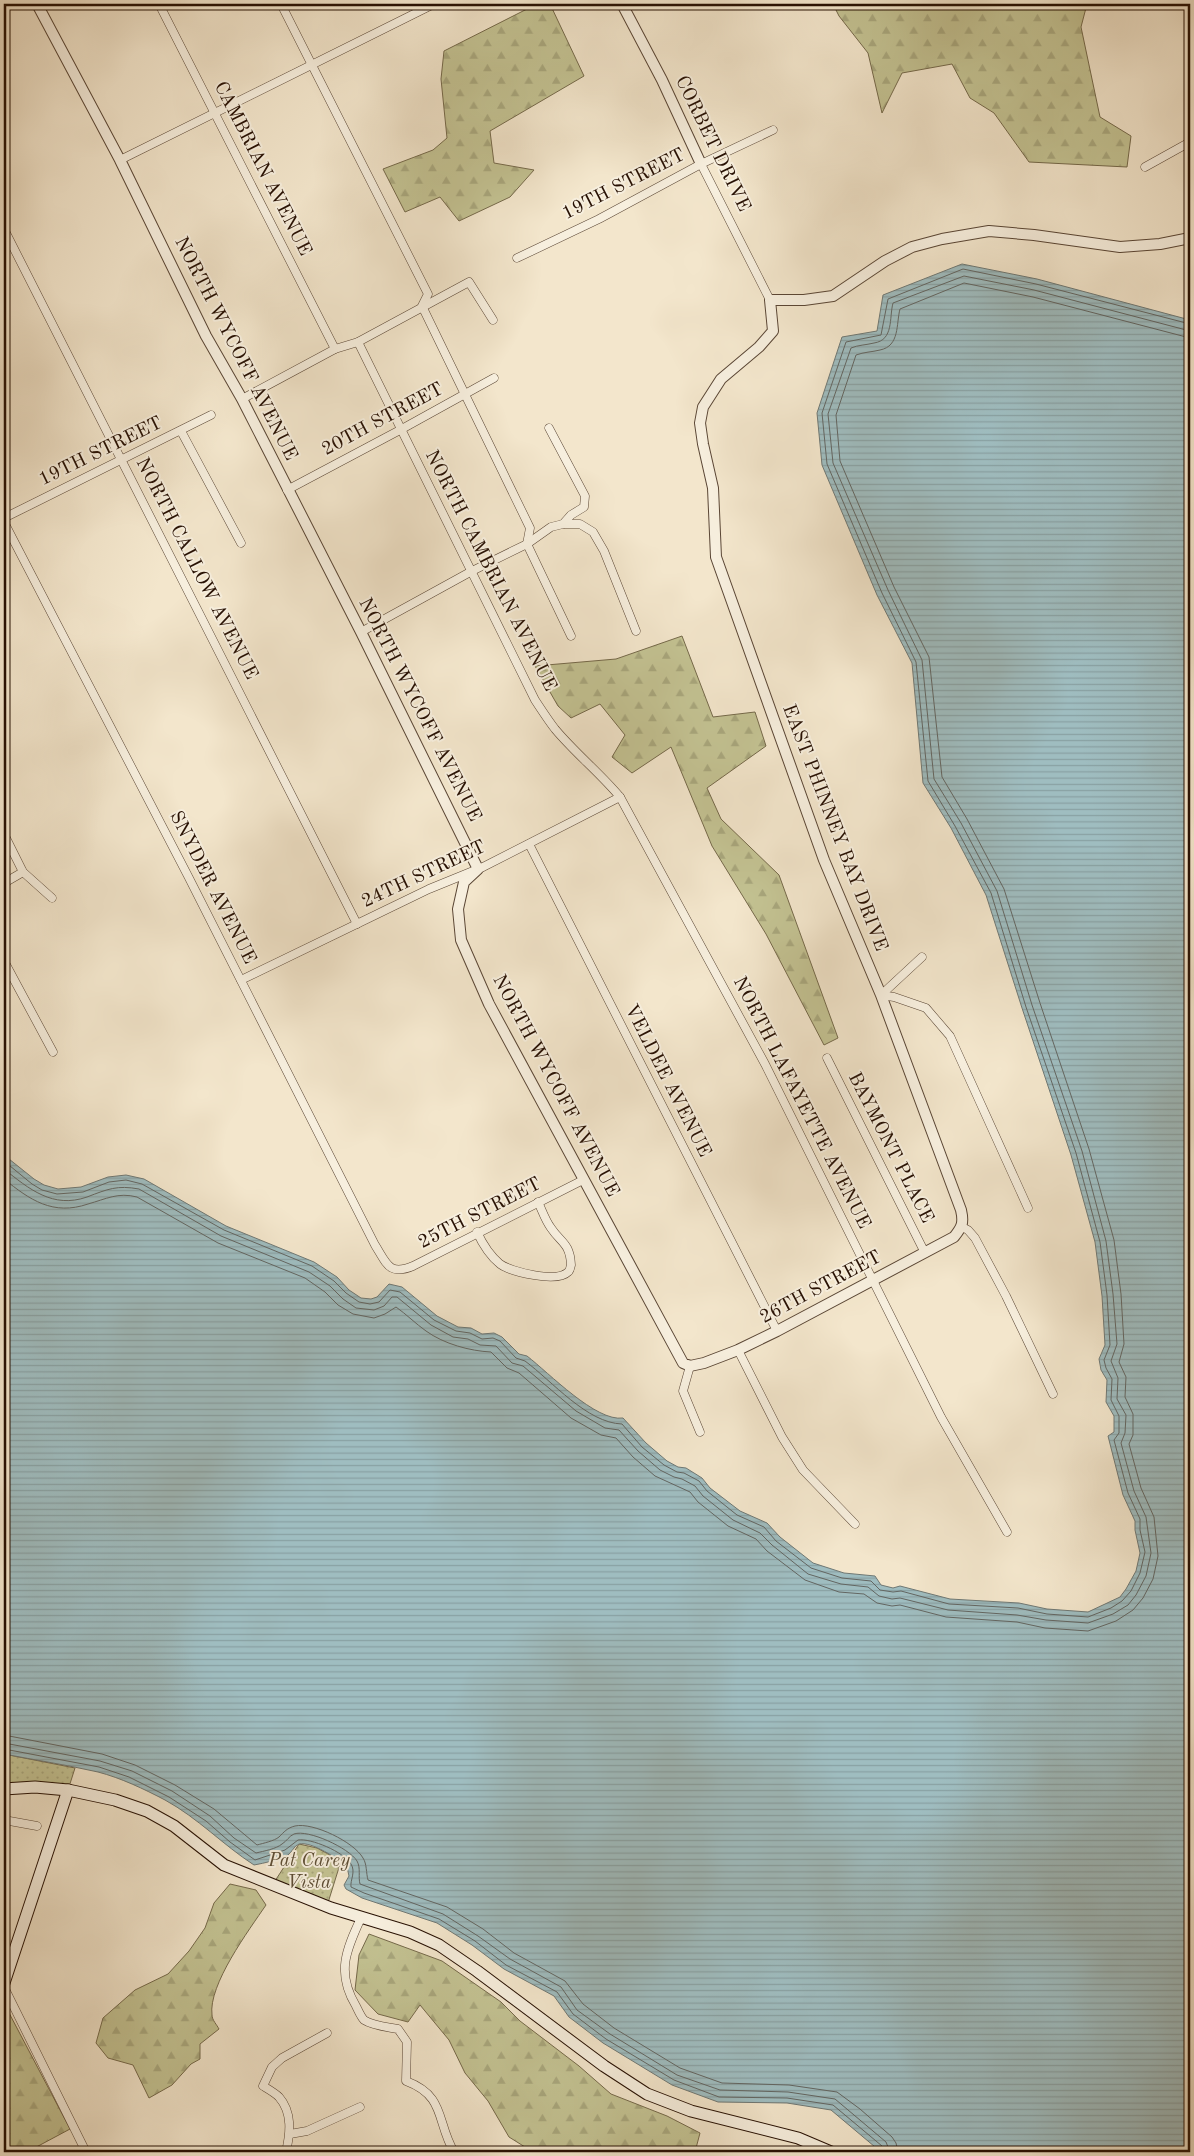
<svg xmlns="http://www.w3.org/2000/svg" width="1194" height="2156" font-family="'Old Standard TT',serif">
<defs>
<pattern id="forest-firs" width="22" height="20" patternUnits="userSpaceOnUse" patternTransform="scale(1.25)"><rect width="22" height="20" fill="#c3c292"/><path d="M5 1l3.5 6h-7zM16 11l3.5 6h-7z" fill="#a8a67c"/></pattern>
<pattern id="park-dots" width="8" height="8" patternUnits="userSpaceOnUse" patternTransform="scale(1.25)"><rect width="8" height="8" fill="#c3c292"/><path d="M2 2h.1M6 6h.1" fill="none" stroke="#a8a67c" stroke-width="1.8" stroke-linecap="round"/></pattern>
<pattern id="water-rules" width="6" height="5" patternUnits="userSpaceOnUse" patternTransform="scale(1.25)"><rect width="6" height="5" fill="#9fbdc0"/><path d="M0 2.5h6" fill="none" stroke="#89a1a3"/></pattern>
</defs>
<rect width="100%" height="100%" fill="#f3e6cc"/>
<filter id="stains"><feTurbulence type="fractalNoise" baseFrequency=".004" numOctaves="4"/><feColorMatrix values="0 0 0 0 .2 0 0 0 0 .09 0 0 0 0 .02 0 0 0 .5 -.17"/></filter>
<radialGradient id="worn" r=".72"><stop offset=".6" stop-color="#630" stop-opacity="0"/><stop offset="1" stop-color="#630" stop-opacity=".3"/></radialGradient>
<g fill="url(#forest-firs)" stroke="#75694a">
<polygon points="532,4 550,4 584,76 490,131 494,163 534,170 510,197 459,221 440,197 405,212 383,169 433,150 447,138 441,79 444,51 527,9"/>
<polygon points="833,4 1087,4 1081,27 1100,117 1131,136 1127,167 1029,162 994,113 970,98 952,64 902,73 882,113 868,53 839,16"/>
<polygon points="682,636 713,717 755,712 766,746 707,788 721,819 779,875 838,1038 824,1045 766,934 712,846 671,747 632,773 612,757 625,735 600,704 571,718 558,706 535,666 616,659"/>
<path d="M230,1884L256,1890L266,1905C249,1930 208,1985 212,2015C212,2020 217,2025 219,2029L200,2044V2059L191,2064L172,2085L149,2098L133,2065L108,2058L96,2043L103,2018L135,1990L168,1974L189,1951L205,1928L214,1903Z"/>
<polygon points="369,1934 442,1961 501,2002 520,2021 579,2066 611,2094 667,2116 700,2133 695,2152 533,2152 509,2137 488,2101 465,2073 449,2040 420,2005 408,2022 378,2014 355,1990 359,1955"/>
<polygon points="8,2011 70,2129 27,2152 4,2152 4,2020"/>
</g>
<g fill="url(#park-dots)" stroke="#75694a">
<polygon points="4,1754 75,1768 68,1790 4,1789"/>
<polygon points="299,1844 317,1848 341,1861 327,1906 273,1884"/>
</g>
<path fill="url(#water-rules)" stroke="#6f7874" d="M962,264L1037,279L1190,320V2152H881L831,2110L787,2103L718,2102L672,2085L603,2043L569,2017L554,1996L504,1969L472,1945L437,1923L362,1898L346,1889L344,1885L349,1876L347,1867C339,1859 311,1841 299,1844C294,1846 292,1852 288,1855C278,1860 265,1863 254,1865C223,1845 198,1818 165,1800C144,1789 121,1778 98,1772C67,1765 35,1760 4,1754V1155L34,1179L44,1185L58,1189L81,1187L108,1177L126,1175L144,1179L226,1226L314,1262L337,1277L349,1290L361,1298L371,1299L377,1297L389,1284L402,1287L437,1316L458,1327L471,1328L482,1334L494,1333L502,1337L519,1354L527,1356C549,1373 596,1422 623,1418L646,1443L667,1461L678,1467L686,1468L702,1478L710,1488L740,1511L767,1523L780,1537L813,1563L844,1573L875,1576L881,1585L893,1588L900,1586L950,1599L1019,1603L1047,1609L1088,1612L1120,1597L1126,1589L1136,1571L1140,1553L1135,1530V1521L1123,1495L1108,1436L1114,1432V1416L1106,1402L1107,1380L1101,1370L1099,1359L1105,1345L1102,1296L1095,1242L1071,1155L1022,1008L986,895L951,828L923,783L912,663L877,595L822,465L817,413L842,337L877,331L883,295Z"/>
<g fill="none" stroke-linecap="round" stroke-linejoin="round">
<g stroke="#636662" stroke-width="1">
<path d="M4,1161L32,1184L42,1190L57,1194L83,1192L109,1182L126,1180L142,1184L224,1230L312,1266L334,1281L346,1293L359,1302L370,1304L379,1302L390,1290L400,1292L434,1320L456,1331L470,1333L482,1339L493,1338L500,1341L516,1358L525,1361C552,1381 587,1423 622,1424L642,1447L664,1465L677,1472L684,1473L699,1481L707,1491L737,1515L764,1527L776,1541L811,1568L842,1578L871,1581L880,1590L893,1592L901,1591L949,1604L1018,1608L1047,1614L1088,1617L1111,1608L1122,1601L1131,1591L1140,1573L1145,1552L1140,1530V1519L1128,1493L1114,1440L1119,1433V1416L1111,1400L1112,1379L1106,1368L1104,1360L1110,1345L1107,1295L1100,1242L1076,1153L1026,1007L991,893L955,826L928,781L916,662L882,593L827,464L822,413L846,342L881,335L888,299L963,269L1036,284L1190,324"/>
<path d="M4,1169C29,1189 53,1209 87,1197C108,1189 117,1185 139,1189L221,1236L309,1272L330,1286L343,1299L356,1308L374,1310L384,1306L392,1297H397L431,1325L453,1337L468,1339L480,1345L496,1346L512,1363L523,1366L576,1411L605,1428L619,1430L638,1451L660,1470L674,1477L682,1479L695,1486L703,1496L733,1520L760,1533L772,1545L808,1574L841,1584L868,1587L879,1596L892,1599L900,1598L948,1610L1017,1615L1046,1620L1088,1623L1113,1614L1128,1605L1136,1595L1146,1576L1151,1553L1146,1517L1134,1491L1121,1443L1125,1433L1126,1415L1117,1399L1118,1378L1111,1361L1117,1344L1113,1294L1106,1241L1082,1151L1032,1005L997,891L961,823L934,779L922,660L888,590L833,463L828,414L851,348C858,345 866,345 874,343C894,340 889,318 893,303L964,276L1034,290L1190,331"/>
<path d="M4,1179C30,1200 53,1216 88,1204C106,1199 118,1192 137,1197L218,1243L305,1278L325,1292L338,1305L353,1314L374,1318L385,1314L396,1307C406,1314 416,1324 426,1331C444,1344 470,1351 491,1352L507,1368L519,1373L571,1418L601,1435L616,1438L633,1457L655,1476L690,1492L698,1502L728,1526L756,1539L767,1551L805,1580L839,1592L864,1594L877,1603L892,1606L900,1605L946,1617L1017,1622L1045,1628L1088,1631L1116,1621L1133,1610L1143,1598L1153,1579L1158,1556L1154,1517L1141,1488L1129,1444L1133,1435V1414L1125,1397L1126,1377L1119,1362L1124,1344L1121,1294L1114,1240L1089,1149L1040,1003L1004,889L967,819L942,777L929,657L894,587L840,461L836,415L856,355C864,352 872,352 880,350C900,346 896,324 900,309L964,283L1033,297L1190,338"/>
<path d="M4,1735L102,1754L135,1765L175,1785L214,1809L257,1845C264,1843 274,1841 279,1837C284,1832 287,1828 295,1826C313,1822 354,1842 363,1858C367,1864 366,1873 368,1880L447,1907L483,1929L514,1953L565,1981L583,2004L614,2028L680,2068L722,2083L789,2085L837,2092L860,2109L892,2137L896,2143L898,2152"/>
<path d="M4,1743L100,1761L132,1771L172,1791L210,1816L234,1838L256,1853C264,1851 276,1849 282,1844C287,1841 289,1836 294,1834C308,1829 349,1848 357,1861C361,1868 358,1877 360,1884L443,1914L478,1936L510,1959L561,1987L577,2010L610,2034L677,2075L720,2090L788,2092L835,2099L886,2142L890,2152"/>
<path d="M4,1749L99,1767L129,1777L169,1797L206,1821L230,1842L255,1860L285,1850L298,1840C311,1838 344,1852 351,1864C356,1872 350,1880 351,1887L364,1893L439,1919L475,1941L506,1965L557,1992L573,2014L606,2039L674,2080L719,2097L787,2098L833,2105L882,2146L884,2152"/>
</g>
<g stroke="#5a4635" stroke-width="9">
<g id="minor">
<polyline points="159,4 335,349"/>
<polyline points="281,4 428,294 422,306 530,528 527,544 571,636"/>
<polyline points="120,160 434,4"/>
<polyline points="701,164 770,300"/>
<polyline points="1145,167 1190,142"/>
<polyline points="4,229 357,924"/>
<polyline points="517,258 599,219 701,164 773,130"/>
<path d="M358,342L535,700C541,709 548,720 555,729C575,753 600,773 620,797L765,1064L941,1417L1007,1532"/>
<polyline points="242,399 335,349 358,342 469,282 493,320"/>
<polyline points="549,428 585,496 584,507 571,515 563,524"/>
<polyline points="181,431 241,543"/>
<polyline points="287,490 400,430 494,378"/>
<polyline points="4,518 211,415"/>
<path d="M4,522L188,876L375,1245C387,1264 389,1276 413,1266L583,1180"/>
<polyline points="361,632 472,571 527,544 551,527 563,524 580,524 593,532 604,551 636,631"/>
<polyline points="4,834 23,872 52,898"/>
<polyline points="529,844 777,1331"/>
<polyline points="4,883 23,872"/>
<polyline points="4,961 53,1052"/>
<polyline points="241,980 429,889 483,867 620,797"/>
<polyline points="881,995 894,997 926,1008 950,1036 1028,1208"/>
<polyline points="881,995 922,957"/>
<polyline points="827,1058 925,1253"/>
<polyline points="962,1227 968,1230 975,1238 1006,1296 1053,1394"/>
<path d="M477,1232C483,1245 489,1255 500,1264C511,1272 557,1283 568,1272C570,1271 570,1268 571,1265C570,1243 561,1243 551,1228C545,1220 542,1210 538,1202"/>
<polyline points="738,1350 782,1437 803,1470 855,1524"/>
<polyline points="690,1366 683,1391 700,1432"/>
<polyline points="4,1820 37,1826"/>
<path d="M361,1918C346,1950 336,1973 356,2006C358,2010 361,2017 364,2020C373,2026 388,2027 398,2029L407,2042L406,2081C446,2096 436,2121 454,2152"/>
<polyline points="4,1987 84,2148"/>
<polyline points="290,2134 307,2131 360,2107"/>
<path d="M286,2152C290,2134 293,2113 279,2097C275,2093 268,2089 263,2086L272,2067L282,2058L327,2033"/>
</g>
</g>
<g stroke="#5a4635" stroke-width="12">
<g id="tertiary">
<path d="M37,4L120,160L206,336L242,399L361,632L478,869L464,882L458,909L461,940L489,1004L683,1363L690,1366L704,1363L738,1350L777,1331L954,1237C962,1227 964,1223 961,1210L881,995L824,860L716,557L713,488L703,444L700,423L703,407L721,379L759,347L773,331L770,300H804L833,296L885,261L912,247L942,239L989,231L1034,235L1120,247L1160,244L1190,238"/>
<polyline points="622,4 662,80 701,164"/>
</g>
</g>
<g stroke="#271003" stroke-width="13">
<g id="secondary">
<polyline points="4,1789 35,1787 68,1790 115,1800 147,1811 174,1826 224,1865 331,1908 410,1932 439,1945 477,1971 604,2066 647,2094 691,2111 798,2138 831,2152"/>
<polyline points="4,1983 68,1790"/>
</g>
</g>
<use href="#minor" stroke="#f7efde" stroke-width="8"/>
<use href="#tertiary" stroke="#f7efde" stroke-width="10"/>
<use href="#secondary" stroke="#f7efde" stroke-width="11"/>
</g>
<g text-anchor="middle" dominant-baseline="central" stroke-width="4" stroke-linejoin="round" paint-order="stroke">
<g font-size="19" fill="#271003" stroke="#f7efde">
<text transform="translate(712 144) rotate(64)">CORBET DRIVE</text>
<text transform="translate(262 169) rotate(63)">CAMBRIAN AVENUE</text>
<text transform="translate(624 185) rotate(-27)">19TH STREET</text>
<text transform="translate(235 349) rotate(63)">NORTH WYCOFF AVENUE</text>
<text transform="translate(383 420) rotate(-28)">20TH STREET</text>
<text transform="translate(101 452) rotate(-26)">19TH STREET</text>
<text transform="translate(196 569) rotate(63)">NORTH CALLOW AVENUE</text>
<text transform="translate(490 571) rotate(63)">NORTH CAMBRIAN AVENUE</text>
<text transform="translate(419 710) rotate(63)">NORTH WYCOFF AVENUE</text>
<text transform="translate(834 828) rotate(69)">EAST PHINNEY BAY DRIVE</text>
<text transform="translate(424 875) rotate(-25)">24TH STREET</text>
<text transform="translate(212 888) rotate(63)">SNYDER AVENUE</text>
<text transform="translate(667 1081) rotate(63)">VELDEE AVENUE</text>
<text transform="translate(555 1086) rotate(62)">NORTH WYCOFF AVENUE</text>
<text transform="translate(801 1103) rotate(63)">NORTH LAFAYETTE AVENUE</text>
<text transform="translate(890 1148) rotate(63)">BAYMONT PLACE</text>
<text transform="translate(480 1214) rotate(-27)">25TH STREET</text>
<text transform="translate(821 1288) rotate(-28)">26TH STREET</text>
</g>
<g font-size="19" font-style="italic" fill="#5e4e35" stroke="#f7efde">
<text x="309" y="1861">Pat Carey<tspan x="309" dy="22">Vista</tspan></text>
</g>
</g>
<rect width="1194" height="2156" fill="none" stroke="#f3e6cc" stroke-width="20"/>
<rect x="5" y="5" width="1184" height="2146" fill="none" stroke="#271003" stroke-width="2.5"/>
<rect x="10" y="10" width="1174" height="2136" fill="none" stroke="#271003"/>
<rect width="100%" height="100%" filter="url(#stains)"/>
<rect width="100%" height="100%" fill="url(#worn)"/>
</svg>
